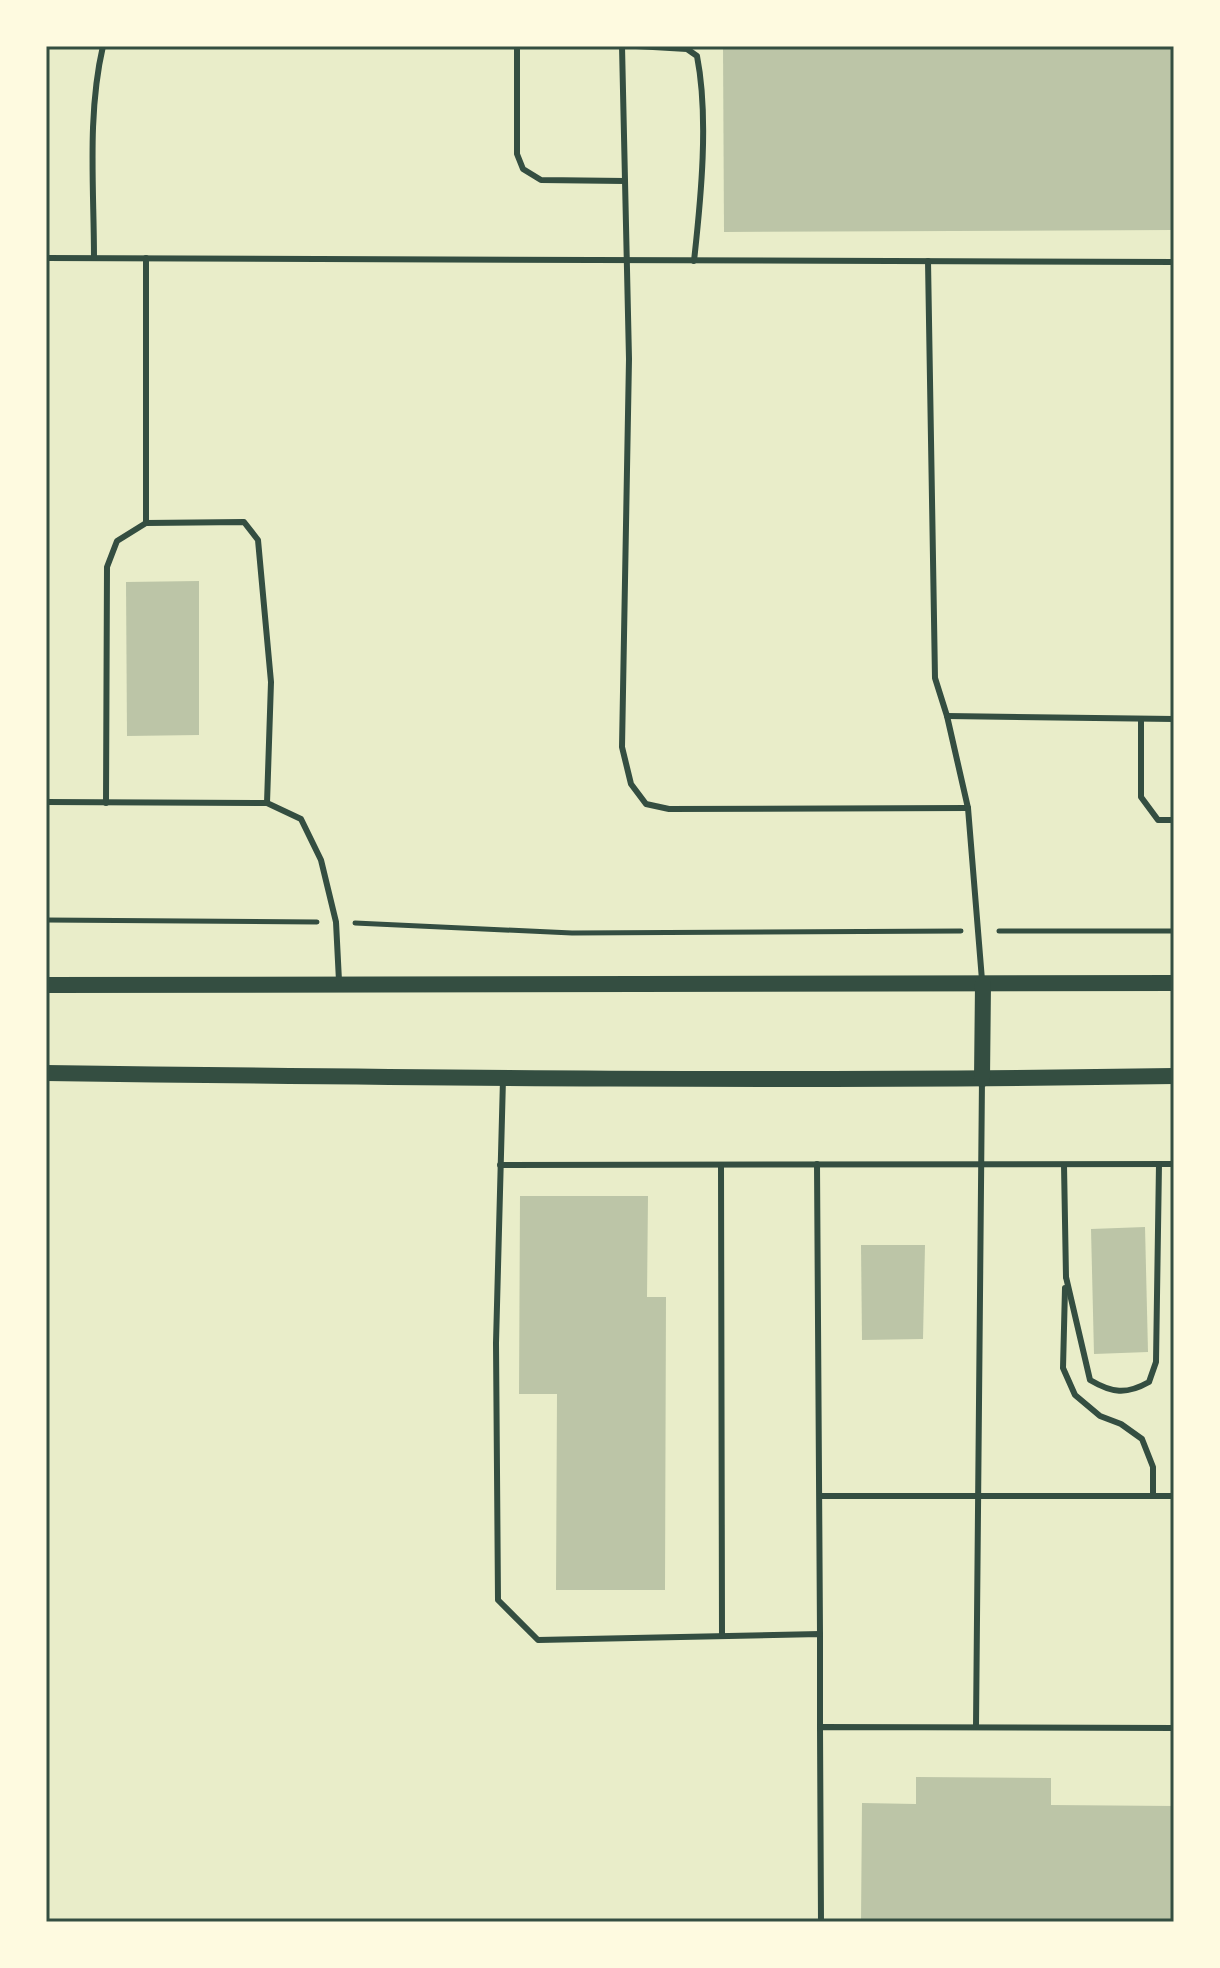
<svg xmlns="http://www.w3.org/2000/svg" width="1220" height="1968" font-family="Spectral,serif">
<rect width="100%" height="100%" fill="#e9edc9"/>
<g fill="#bcc5a7">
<polygon points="723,46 1174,46 1174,230 724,232"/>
<polygon points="199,581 199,735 127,736 126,582"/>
<polygon points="520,1196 648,1196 647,1297 666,1297 665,1590 556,1590 557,1394 519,1394"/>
<polygon points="1145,1227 1148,1352 1094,1354 1091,1229"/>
<polygon points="861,1245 925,1245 923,1339 862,1340"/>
<polygon points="916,1777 1051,1778 1051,1805 1174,1806 1174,1922 861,1922 862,1803 916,1804"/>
</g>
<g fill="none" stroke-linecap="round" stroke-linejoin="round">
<g stroke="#344e41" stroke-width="5">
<polyline points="46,920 317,922"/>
<polyline points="355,923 572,933 961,931"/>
<polyline points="999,931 1174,931"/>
</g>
<g stroke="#344e41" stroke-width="6">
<polyline points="517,46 517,154 523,169 541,180 625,181"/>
<polyline points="622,46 629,359 622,747 631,784 646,804 669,809 968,808"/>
<path d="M636,46L687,49L697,56C709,117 701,198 694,261"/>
<polyline points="46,258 1174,262"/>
<path d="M94,258C94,188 87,115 103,46"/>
<polyline points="146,258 146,523 244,522 258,540 271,682 267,803 301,819 321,860 336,922 339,981"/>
<polyline points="928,261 935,678 947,716 968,808 982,980"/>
<polyline points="947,716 1174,719"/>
<polyline points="1141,719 1141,797 1158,820 1174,820"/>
<polyline points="46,802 267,803"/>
<polyline points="106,803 107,567 117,541 146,523"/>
<polyline points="503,1079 496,1343 498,1600 538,1640 820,1634 820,1727"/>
<polyline points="817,1164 820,1634"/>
<polyline points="500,1165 1174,1164"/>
<polyline points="721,1165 722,1635"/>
<polyline points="1064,1165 1066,1277"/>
<path d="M1066,1277L1090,1380C1112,1393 1126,1395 1149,1382L1156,1362L1159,1164"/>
<polyline points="1065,1288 1063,1368 1075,1395 1100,1416 1121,1424 1142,1439 1153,1467 1153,1496"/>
<polyline points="820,1496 1174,1496"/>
<polyline points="976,1727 982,1079"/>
<polyline points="821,1922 820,1727 1174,1728"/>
</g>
<g stroke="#344e41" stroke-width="16">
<polyline points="46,985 1174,983"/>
<path d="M46,1073C422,1078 798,1082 1174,1076"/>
<polyline points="982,1079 983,984"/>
</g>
</g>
<rect width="1220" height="1968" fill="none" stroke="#fefae0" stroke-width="96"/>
<rect x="48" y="48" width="1124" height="1872" fill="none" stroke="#344e41" stroke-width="3"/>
</svg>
